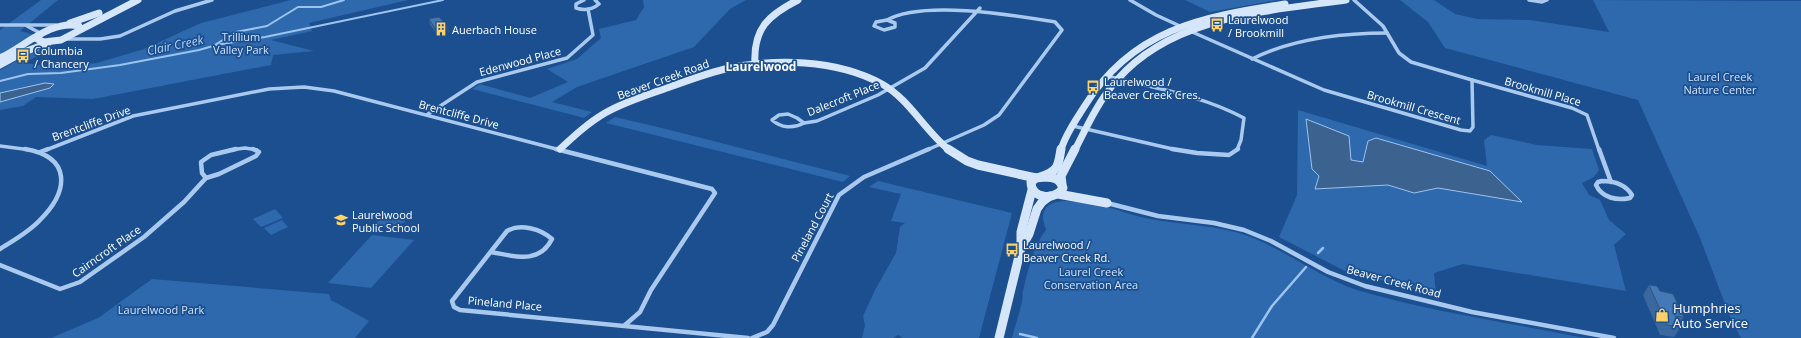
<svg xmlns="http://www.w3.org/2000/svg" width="1801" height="338" font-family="'Open Sans',sans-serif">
<rect width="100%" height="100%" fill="#1b4f8f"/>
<g fill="#2e69ad" fill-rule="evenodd">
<polygon points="41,0 58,0 20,31 36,35 0,54 0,30"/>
<polygon points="291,0 408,0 309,23 312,31 271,40 314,51 273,55 271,65 93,99 36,97 23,106 0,110 0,70 33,52 55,47 24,63 56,67 97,63 144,49 201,23"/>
<polygon points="643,0 746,0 730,9 694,47 577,87 552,102 592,112 584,118 472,89 480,84 530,98 568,82 547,69 577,59 601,38 599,29 636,20 644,7"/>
<polygon points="1185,0 1278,0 1210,12"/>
<polygon points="1400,0 1434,0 1455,14 1477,19 1530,20 1609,32 1593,0 1801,1 1801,338 1741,338 1730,317 1700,238 1638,100 1445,48 1428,22"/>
<path d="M1298,110L1487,166L1484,140L1491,135L1537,145L1592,149L1599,170L1594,177L1582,183L1589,195L1600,200L1609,220L1626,234L1614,245L1626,291L1463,264L1434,273L1436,294L1345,271L1279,237L1297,195ZM1306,119L1350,160L1363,162L1368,141L1521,202L1438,188L1414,193L1388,185L1315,189L1319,176L1312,169Z"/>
<polygon points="615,117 666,129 850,176 843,182 606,123"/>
<polygon points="878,181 1012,213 979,338 903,338 898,335 893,338 862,338 865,325 863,316 875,290 896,253 900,227 905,223 891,221 901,194 869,187"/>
<path d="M1077,199C1102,204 1125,214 1150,219C1183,225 1216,225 1248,236C1286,250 1321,279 1360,291C1433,312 1510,323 1585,338H1012C1015,326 1019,314 1022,302C1023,297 1022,292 1024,287C1028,269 1034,245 1046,230C1045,226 1043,221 1043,217C1044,200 1064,200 1075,202Z"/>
<polygon points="275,209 283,218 261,227 253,219"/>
<path d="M390,214L401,216L405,219V222C396,227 382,230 374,224Z"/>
<polygon points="282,220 288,227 271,235 264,228"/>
<polygon points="372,235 414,240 371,288 328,283"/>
<polygon points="152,279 329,294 331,300 369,321 355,338 51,338 98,318"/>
</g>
<g fill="#3c6290" stroke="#9cc4f0">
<polygon points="45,83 54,84 50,88 0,102 0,93"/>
<polygon points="1306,119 1349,136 1351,160 1363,162 1368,141 1376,138 1490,171 1522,202 1438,188 1414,193 1388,185 1315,189 1319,176 1312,169"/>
</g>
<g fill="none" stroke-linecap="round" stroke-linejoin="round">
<g stroke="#9cc4f0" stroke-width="2">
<polyline points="216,45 265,37 443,0"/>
<polyline points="0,81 28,74 61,73 120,65 199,50 213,46 236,32 267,26 298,7 321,7 344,0"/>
</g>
<g stroke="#9cc4f0" stroke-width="2.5">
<polyline points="1318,253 1323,248"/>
<polyline points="1020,334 1037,338"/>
<polyline points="1252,338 1272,306 1306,267"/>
</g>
<g stroke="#a9c9ee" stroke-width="3.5">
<path d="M584,0L576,4V8C585,11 592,10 599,4L595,0"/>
<polyline points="1130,0 1156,15 1182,27"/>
<polyline points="1529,0 1542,2 1547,0"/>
<polygon points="887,20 895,23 895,27 884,30 874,26 876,22"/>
<path d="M887,20C923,0 1012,15 1055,22L1062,30L999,115L984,125L927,150"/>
<polyline points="0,25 56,25"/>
<polyline points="27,26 40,33"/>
<polyline points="1190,31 1324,90 1461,130 1470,131 1473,127 1472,80 1411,62 1399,53 1383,26 1354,0"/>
<polyline points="66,39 100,39 120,36 175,11 212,0"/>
<path d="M1252,59C1292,39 1342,33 1387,33"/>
<path d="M1107,76C1154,88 1201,95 1244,118L1241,140L1237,150"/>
<polyline points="1472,80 1572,108 1587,115 1599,150"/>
<polyline points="428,114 477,82 567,58 593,35 588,9"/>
<path d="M788,114L797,118L804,123C793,129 781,128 772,120L779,115Z"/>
<polyline points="804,123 817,121 878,95 925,68 980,8"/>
<polyline points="1073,126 1177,150"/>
<polyline points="0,146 31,150"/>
<polyline points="46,150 133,116 269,89 304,87 334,91 560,150"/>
<polyline points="230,150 245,148 257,150"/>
</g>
<g stroke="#a9c9ee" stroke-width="4.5">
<polyline points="556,149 712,189 715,193 651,290 640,312 625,325"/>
<polyline points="1172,149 1197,153 1229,155 1238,149"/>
<polyline points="1599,149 1611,182"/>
<polyline points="40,152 48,149"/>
<polyline points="206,178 202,173 201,162 211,155 236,149"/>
<polyline points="206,178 219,174 256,156 259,152 253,149"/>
<path d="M1602,181C1614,181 1625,184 1632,195L1630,198C1617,201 1602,198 1596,185L1598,182Z"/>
<polyline points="1107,203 1158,216 1214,223 1244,230 1271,241 1328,272 1365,286 1472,312 1614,338"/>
<path d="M0,249C14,240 29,232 40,220C69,191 72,157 25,149"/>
<path d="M491,252C514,256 539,265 552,239C541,229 520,223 507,231L452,301L454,307L460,310L748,338"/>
<polyline points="0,265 60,289 80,282 144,237 184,202 206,178"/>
<polyline points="752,338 767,332 773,325 839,195 864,177 929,149"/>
</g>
<g stroke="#d6e6fa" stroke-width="7">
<polyline points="70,23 99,13"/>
<polyline points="37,37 37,39 44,42 61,40 138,0"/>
<path d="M0,58C24,47 52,19 79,26L80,29"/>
<path d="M755,64C753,29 768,15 798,0"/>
<polyline points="0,65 24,52 48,43"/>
<path d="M560,149C574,136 588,123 605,113C624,102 646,95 667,88C686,81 705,74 725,69C774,58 836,59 882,84C909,99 925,131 949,150"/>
<path d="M1061,150C1065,135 1076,120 1084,107C1132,29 1201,17 1285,4"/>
<path d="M1075,150C1087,126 1099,100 1117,80C1172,16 1268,11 1346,0"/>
</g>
<g stroke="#d6e6fa" stroke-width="9">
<polyline points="948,149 967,161 978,165 1036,178"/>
<path d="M1040,177C1059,171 1058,166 1061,149"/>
<path d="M1045,177C1054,177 1060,179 1063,188C1055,201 1031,199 1031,182L1036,178Z"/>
<polyline points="1062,184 1061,176 1075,149"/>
<polyline points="1058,194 1107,203"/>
<polyline points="1021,248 1021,232 1032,190"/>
<polyline points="999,338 1021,248 1029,234 1037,209 1042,202 1050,196"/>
</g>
</g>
<g fill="#3a679d">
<polygon points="429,19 450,32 438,35 430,25"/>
<polygon points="1649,285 1660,291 1684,317 1679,324 1681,327 1674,337 1660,335 1643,295"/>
</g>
<polygon fill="#305480" points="448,27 450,32 438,35 436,30"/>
<g fill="#4478b7" stroke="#305480">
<polygon points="439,17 448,27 436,30 429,19"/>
<polygon points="1649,285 1657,286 1660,291 1673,294 1684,317 1675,316 1681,327 1667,325"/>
</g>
<defs>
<g id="bus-bare" transform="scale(1.08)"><path d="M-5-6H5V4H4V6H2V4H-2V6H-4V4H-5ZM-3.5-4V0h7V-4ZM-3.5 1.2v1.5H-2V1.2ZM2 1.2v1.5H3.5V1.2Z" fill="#ffd166" stroke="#1b4f8f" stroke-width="2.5" paint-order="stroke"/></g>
<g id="building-bare" transform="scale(1.08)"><path d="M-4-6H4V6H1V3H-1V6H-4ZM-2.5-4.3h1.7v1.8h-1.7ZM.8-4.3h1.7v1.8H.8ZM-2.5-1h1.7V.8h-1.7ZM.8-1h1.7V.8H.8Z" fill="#ffd166" stroke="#1b4f8f" stroke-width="2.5" paint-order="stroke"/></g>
<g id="school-bare" transform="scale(1.08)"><path d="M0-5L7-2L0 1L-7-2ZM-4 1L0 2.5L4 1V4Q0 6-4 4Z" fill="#ffd166" stroke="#1b4f8f" stroke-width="2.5" paint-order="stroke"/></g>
<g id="shop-bare" transform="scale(1.08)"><path d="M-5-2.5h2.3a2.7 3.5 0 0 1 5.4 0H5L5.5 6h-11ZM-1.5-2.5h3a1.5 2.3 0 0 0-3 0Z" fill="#ffd166" stroke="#1b4f8f" stroke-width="2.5" paint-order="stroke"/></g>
</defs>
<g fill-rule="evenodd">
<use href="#bus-bare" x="1217" y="25"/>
<use href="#building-bare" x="441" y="29"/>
<use href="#bus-bare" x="23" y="56"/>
<use href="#bus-bare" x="1093" y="87"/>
<use href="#school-bare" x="341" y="220"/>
<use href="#bus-bare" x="1012" y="250"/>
<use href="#shop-bare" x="1662" y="315"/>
</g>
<g text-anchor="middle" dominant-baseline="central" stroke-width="3.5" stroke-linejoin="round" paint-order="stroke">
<g font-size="11" fill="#fff" stroke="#1b4f8f" text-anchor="start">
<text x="1228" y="19">Laurelwood<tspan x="1228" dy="13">/ Brookmill</tspan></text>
<text x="452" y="29">Auerbach House</text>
<text x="34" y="50">Columbia<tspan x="34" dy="13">/ Chancery</tspan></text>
<text x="1104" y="81">Laurelwood /<tspan x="1104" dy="13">Beaver Creek Cres.</tspan></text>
<text x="352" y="214">Laurelwood<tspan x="352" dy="13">Public School</tspan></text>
<text x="1023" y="244">Laurelwood /<tspan x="1023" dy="13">Beaver Creek Rd.</tspan></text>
</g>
<g font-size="11" fill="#cfe3fa" stroke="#1b4f8f">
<text x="241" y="36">Trillium<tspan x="241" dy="13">Valley Park</tspan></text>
<text x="1720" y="76">Laurel Creek<tspan x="1720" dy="13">Nature Center</tspan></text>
<text x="1091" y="271">Laurel Creek<tspan x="1091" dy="13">Conservation Area</tspan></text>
<text x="161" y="309">Laurelwood Park</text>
</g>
<g font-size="11" fill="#fff" stroke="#1b4f8f">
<text transform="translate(520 61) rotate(-15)">Edenwood Place</text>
<text transform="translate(663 79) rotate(-20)">Beaver Creek Road</text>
<text transform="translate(1543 91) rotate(16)">Brookmill Place</text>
<text transform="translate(843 98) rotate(-22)">Dalecroft Place</text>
<text transform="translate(1414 107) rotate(16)">Brookmill Crescent</text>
<text transform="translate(459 114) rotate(15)">Brentcliffe Drive</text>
<text transform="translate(91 123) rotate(-20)">Brentcliffe Drive</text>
<text transform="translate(812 227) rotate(-62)">Pineland Court</text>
<text transform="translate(106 251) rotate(-35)">Cairncroft Place</text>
<text transform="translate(1394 281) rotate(15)">Beaver Creek Road</text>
<text transform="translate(505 303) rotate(5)">Pineland Place</text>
</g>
<g font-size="12" font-style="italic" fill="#b5d3f5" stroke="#1b4f8f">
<text transform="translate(175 45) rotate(-12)">Clair Creek</text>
</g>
<g font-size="12" font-weight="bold" fill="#fff" stroke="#1b4f8f">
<text x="761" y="66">Laurelwood</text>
</g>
<g font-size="13" fill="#fff" stroke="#1b4f8f" text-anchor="start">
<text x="1673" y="308">Humphries<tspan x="1673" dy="15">Auto Service</tspan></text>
</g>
</g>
</svg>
